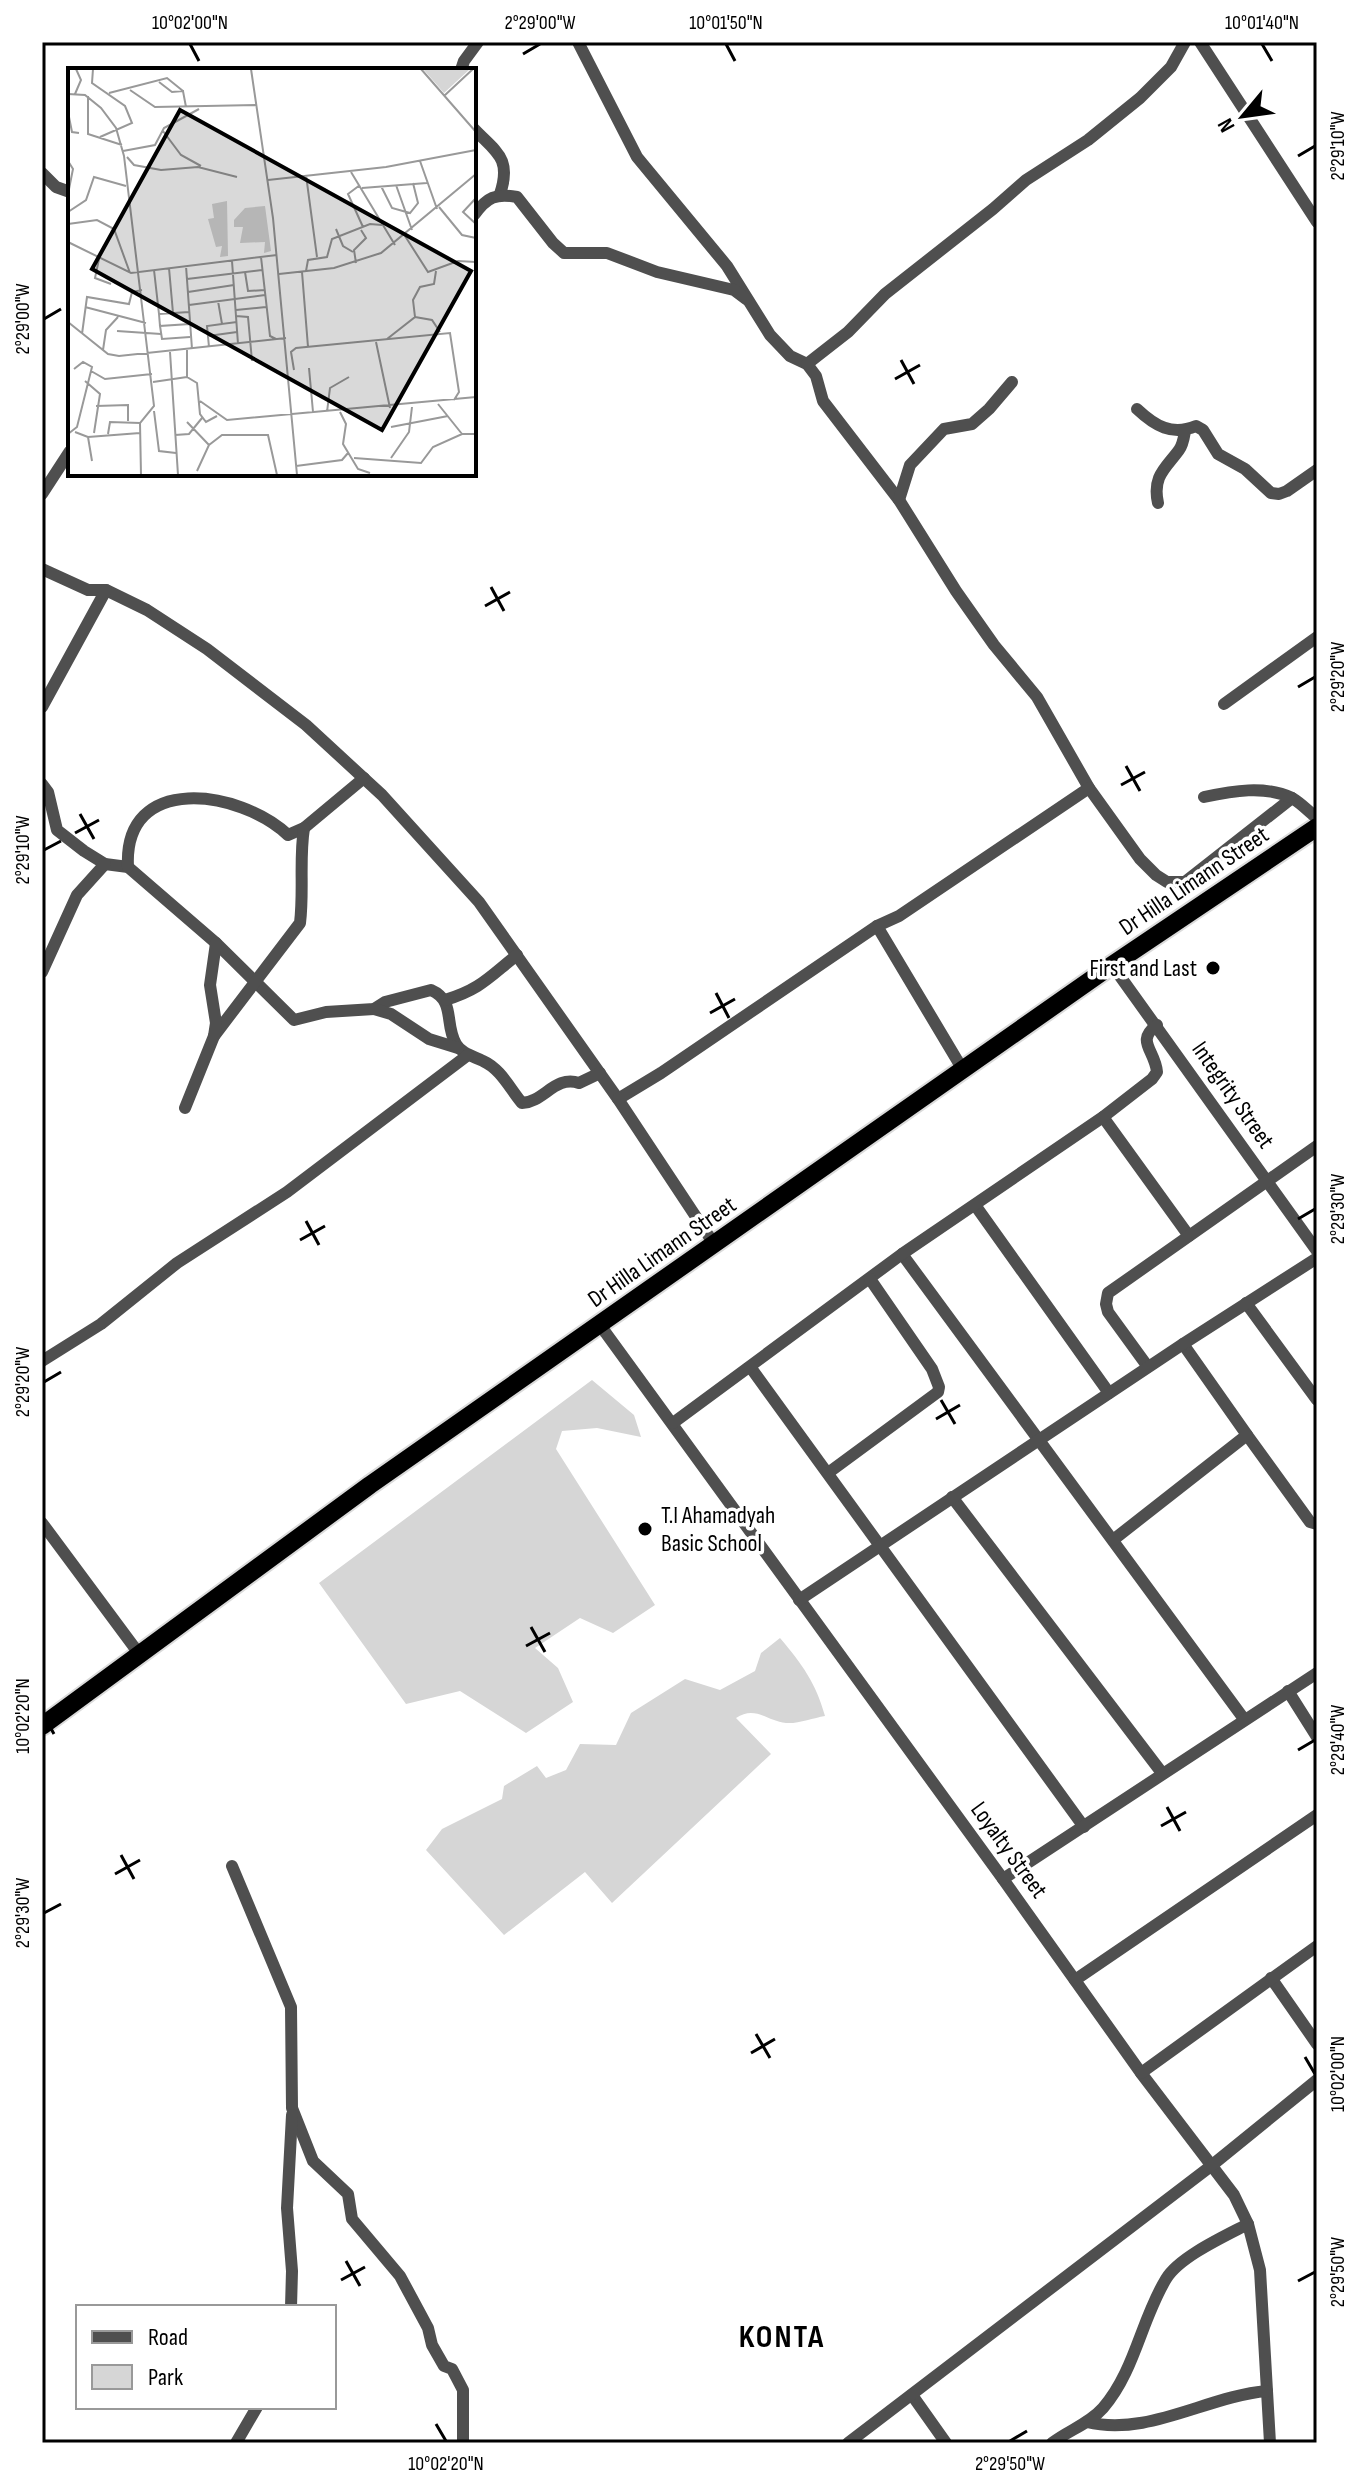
<svg xmlns="http://www.w3.org/2000/svg" width="1359" height="2485" font-family="'Sofia Sans Condensed',sans-serif">
<rect width="100%" height="100%" fill="#fff"/>
<g fill="#d6d6d6">
<polygon points="592,1380 634,1415 641,1437 597,1428 562,1431 556,1449 655,1605 613,1633 580,1618 535,1648 558,1668 573,1702 526,1733 460,1691 406,1704 319,1583"/>
<path d="M780,1638C802,1664 816,1683 825,1716C813,1718 798,1724 786,1723C767,1721 755,1705 736,1718L771,1754L612,1903L585,1872L504,1935L426,1850L442,1829L502,1799L504,1786L537,1766L546,1778L566,1770L580,1744L616,1745L631,1713L685,1679L720,1690L755,1671L761,1653Z"/>
</g>
<g fill="none" stroke-linecap="round" stroke-linejoin="round">
<g stroke="#dbdbdb" stroke-width="22">
<polyline id="highway" points="42,1726 370,1485 1112,965 1317,827"/>
</g>
<g stroke="#4f4f4f" stroke-width="12">
<polyline points="578,42 637,157 727,266 770,335 790,356 807,364 816,376 823,401 899,500 956,591 994,645 1037,697 1089,788 1140,859 1156,875 1167,882 1185,882 1292,798"/>
<polyline points="1200,42 1317,222"/>
<polyline points="461,70 464,61 478,42"/>
<path d="M474,129C496,152 512,158 500,194"/>
<polyline points="42,173 56,187 70,192"/>
<path d="M474,215C487,197 496,193 517,197L553,243L564,253H607L657,272L734,290L746,299"/>
<polyline points="807,364 848,332 885,294 993,209 1026,180 1088,140 1140,98 1171,67 1185,42"/>
<path d="M1137,409C1155,426 1172,436 1196,426L1203,430L1218,454L1245,469L1271,493L1279,494L1287,491L1317,470"/>
<polyline points="42,494 70,451"/>
<polyline points="899,500 910,465 944,429 972,424 989,409 1012,382"/>
<path d="M1158,503C1152,476 1166,468 1179,450C1183,445 1184,437 1185,431"/>
<polyline points="42,569 88,590 106,590 147,610 207,649 306,725 382,795 479,902 618,1099 714,1244"/>
<polyline points="1224,704 1317,637"/>
<polyline points="42,707 106,590"/>
<path d="M42,784L48,792L57,830L84,851L105,864L128,867L216,943L294,1020L326,1012L374,1009L385,1002L431,990C456,1001 444,1024 456,1044C462,1054 473,1056 483,1061C501,1069 510,1089 522,1103C544,1102 555,1075 579,1083L600,1073"/>
<path d="M1204,797C1232,791 1265,785 1292,798C1301,803 1309,812 1317,818"/>
<path d="M128,867C123,772 240,790 288,835L304,828L364,778"/>
<polyline points="877,926 963,1070"/>
<polyline points="1112,965 1317,1251"/>
<polyline points="42,972 77,895 105,864"/>
<path d="M445,1000C481,989 489,977 517,955"/>
<polyline points="374,1009 391,1014 429,1039 458,1048"/>
<path d="M214,1036L300,923C304,891 299,859 304,828"/>
<polyline points="618,1099 661,1073 877,926 899,916 1089,788"/>
<polyline points="185,1108 214,1036 216,1023 210,985 216,943"/>
<polyline points="1103,1117 1189,1236"/>
<polyline points="975,1205 1109,1393"/>
<polyline points="902,1254 1244,1719"/>
<polyline points="1246,1303 1317,1400"/>
<polyline points="600,1325 1003,1879 1141,2073 1234,2195 1248,2224 1260,2270 1270,2443"/>
<polyline points="42,1361 101,1324 177,1263 287,1192 468,1055"/>
<polyline points="1148,1367 1108,1312 1106,1304 1108,1293 1317,1146"/>
<polyline points="751,1368 1084,1827"/>
<path d="M673,1423L902,1254L1103,1117L1152,1079L1157,1072C1155,1050 1135,1041 1157,1025"/>
<polyline points="1247,1435 1310,1522 1317,1524"/>
<polyline points="828,1473 938,1392 939,1387 932,1369 870,1279"/>
<polyline points="952,1497 1162,1773"/>
<polyline points="42,1523 140,1655"/>
<polyline points="1113,1540 1247,1435 1183,1344"/>
<polyline points="799,1600 1183,1344 1317,1258"/>
<polyline points="1288,1691 1317,1737"/>
<polyline points="232,1866 291,2007 292,2108 313,2161 348,2194 352,2219 400,2276 428,2328 432,2345 444,2366 452,2369 463,2390 463,2443"/>
<polyline points="1003,1879 1317,1673"/>
<polyline points="1271,1978 1317,2044"/>
<polyline points="1075,1980 1317,1815"/>
<polyline points="1141,2073 1317,1946"/>
<polyline points="291,2307 292,2271 287,2208 292,2115"/>
<polyline points="912,2395 946,2443"/>
<path d="M1087,2422C1148,2437 1207,2396 1267,2391"/>
<polyline points="236,2443 257,2407"/>
<polyline points="848,2443 1211,2166 1317,2080"/>
<path d="M1052,2443C1069,2430 1089,2424 1103,2408C1135,2371 1141,2320 1166,2279C1179,2257 1225,2236 1248,2224"/>
</g>
<use href="#highway" stroke="#000" stroke-width="18"/>
</g>
<path fill="none" stroke="#000" stroke-width="3" d="M190,44L199,61M726,44L735,61M1262,44L1272,61M523,54L540,44M1298,156L1315,146M44,319L61,309M901,360L914,384M895,379L920,365M491,587L504,611M485,606L510,592M1298,687L1315,677M1126,766L1140,791M1121,785L1145,772M80,814L94,839M75,833L99,820M44,850L61,841M716,993L729,1018M710,1013L735,999M1298,1219L1315,1209M306,1221L319,1245M300,1240L325,1226M44,1382L61,1372M941,1400L955,1424M936,1419L960,1405M531,1627L545,1652M526,1646L550,1633M44,1716L54,1734M1298,1750L1315,1740M1167,1807L1180,1831M1161,1826L1186,1812M121,1855L134,1879M115,1874L140,1860M44,1913L61,1904M756,2034L770,2058M751,2053L775,2039M1305,2057L1315,2074M346,2261L360,2286M341,2280L365,2267M1298,2281L1315,2272M436,2424L446,2441M1010,2441L1027,2431"/>
<g fill="#000" stroke="#fff" stroke-width="3">
<circle cx="1213" cy="968" r="8"/>
<circle cx="645" cy="1529" r="8"/>
</g>
<g text-anchor="middle" dominant-baseline="central" stroke-width="7" stroke-linejoin="round" paint-order="stroke">
<g font-size="24" fill="#000" stroke="#fff">
<text transform="translate(1194 881) rotate(-34)">Dr Hilla Limann Street</text>
<text transform="translate(1233 1095) rotate(55)">Integrity Street</text>
<text transform="translate(662 1252) rotate(-35)">Dr Hilla Limann Street</text>
<text transform="translate(1009 1850) rotate(54)">Loyalty Street</text>
</g>
<g font-size="24" fill="#000" stroke="#fff" text-anchor="end">
<text x="1197" y="968">First and Last</text>
<text x="661" y="1515" text-anchor="start">T.I Ahamadyah<tspan x="661" dy="28">Basic School</tspan></text>
</g>
<g font-size="32" font-weight="bold" letter-spacing="2" fill="#000" stroke="#fff">
<text x="782" y="2337">KONTA</text>
</g>
</g>
<g transform="translate(68 68)">
<rect width="408" height="408" fill="#fff"/>
<path d="M355,1H402L376,25ZM159,133L160,188L152,189L154,178L148,179L140,151L146,150L144,136ZM197,138L203,183L196,185L197,174L172,175L175,159H166V152L177,140Z" fill="#d6d6d6"/>
<path fill="none" stroke="#999" stroke-width="2" d="M25,1L24,15L57,38L64,55L32,69M183,1L205,150L229,407M353,1L408,64M91,14L104,24L115,23L118,39M62,22L87,39L189,37M41,25L99,10L115,23M0,26L17,27L33,40L48,60L56,88L86,338L72,355L73,407M7,26L13,12L8,1M20,28V66L54,77M376,28L405,1M0,44L4,64L11,65M95,63L113,87L133,98M55,83L87,77L96,60L131,41M59,89L66,97L93,102L130,99L169,109M0,93L5,101L0,126M352,93L369,141M283,104L327,177M238,107L249,189M200,112L318,99L408,82M292,117L280,126L295,159M328,117L344,162M313,118L324,140L342,145L350,135L345,115M294,120L359,115M408,130L395,144L408,156M371,139L394,167L408,170M0,144L18,132L26,109L58,118M0,156L29,152L46,161L62,205M268,161L275,178L285,184M337,168L360,204L390,193L408,194M0,174L63,205L209,187M193,189L202,268L208,271M31,191L27,210L43,216M164,193L170,276M288,195L286,182L298,170L293,162M118,198L124,281M101,200L105,245M86,202L91,246M238,203L240,192L259,189L264,171L302,156L314,157M177,204L180,223L197,222M234,204L240,279M211,206L266,200L313,185L408,106M119,211L194,202M120,224L166,217M150,233L154,256L169,254M121,237L197,227M17,239L78,255M168,242L198,239M168,248L180,249L184,293M347,249L364,252L372,264M0,254L40,286L51,288L218,270M122,256L92,258L94,271L122,269M92,258L91,246L121,244M49,263L93,266M14,266L19,229L61,236L64,224L74,222M140,268L169,264M319,271L347,249L345,232L352,219L366,216L368,203M308,274L322,340M141,279L139,258L154,256M35,282L38,262L50,249M119,282V309L129,315L132,346L138,354L149,348M102,284L110,407M241,300L245,344M226,302L223,284L228,280L382,265L391,324L386,332M23,303L37,311L84,306M17,313L32,326L26,365M85,314L119,309M132,333L159,352L408,329M370,336L394,366M28,338L60,337V353M86,343L91,383L108,385M259,344L262,320L281,309M272,344L278,356L275,376L290,401L302,405M119,354L141,377L129,403M323,359L380,348M7,364L20,369L24,393M0,366L9,359L24,299L15,294L6,301M40,366L42,354L72,355M107,367L121,366L134,350M20,369L72,365M141,377L154,367H200L209,407M286,390L353,395L365,379L394,366H408M323,390L341,364L344,339M228,398L274,392L280,385"/>
<path fill="#000" fill-opacity="0.15" stroke="#000" stroke-width="4" d="M112,42L403,203L314,362L24,201Z"/>
<rect width="408" height="408" fill="none" stroke="#000" stroke-width="4"/>
</g>
<rect width="1359" height="2485" fill="none" stroke="#ffffff" stroke-width="88"/>
<rect x="76" y="2305" width="260" height="104" fill="#ffffff" stroke="#999999" stroke-width="2"/>
<rect x="92" y="2331" width="40" height="12" fill="#4f4f4f" stroke="#999999" stroke-width="2"/>
<text x="148" y="2345" font-size="24" fill="#000000">Road</text>
<rect x="92" y="2365" width="40" height="24" fill="#d6d6d6" stroke="#999999" stroke-width="2"/>
<text x="148" y="2385" font-size="24" fill="#000000">Park</text>
<g transform="translate(1243 116) rotate(241)" stroke="#ffffff" stroke-width="6" paint-order="stroke">
<path d="M0-6L14 30L0 20L-14 30Z" fill="#000000"/>
<text y="-12" font-size="22" font-weight="bold" text-anchor="middle" fill="#000000">N</text>
</g>
<rect x="44" y="44" width="1271" height="2397" fill="none" stroke="#000" stroke-width="3"/>
<g font-size="20" text-anchor="middle" fill="#000">
<text x="190" y="29">10°02'00"N</text>
<text x="540" y="29">2°29'00"W</text>
<text x="726" y="29">10°01'50"N</text>
<text x="1262" y="29">10°01'40"N</text>
<text transform="translate(1337 146) rotate(-90)" y="7">2°29'10"W</text>
<text transform="translate(22 319) rotate(-90)" y="7">2°29'00"W</text>
<text transform="translate(1337 677) rotate(-90)" y="7">2°29'20"W</text>
<text transform="translate(22 850) rotate(-90)" y="7">2°29'10"W</text>
<text transform="translate(1337 1209) rotate(-90)" y="7">2°29'30"W</text>
<text transform="translate(22 1382) rotate(-90)" y="7">2°29'20"W</text>
<text transform="translate(22 1716) rotate(-90)" y="7">10°02'20"N</text>
<text transform="translate(1337 1740) rotate(-90)" y="7">2°29'40"W</text>
<text transform="translate(22 1913) rotate(-90)" y="7">2°29'30"W</text>
<text transform="translate(1337 2074) rotate(-90)" y="7">10°02'00"N</text>
<text transform="translate(1337 2272) rotate(-90)" y="7">2°29'50"W</text>
<text x="446" y="2470">10°02'20"N</text>
<text x="1010" y="2470">2°29'50"W</text>
</g>
</svg>
